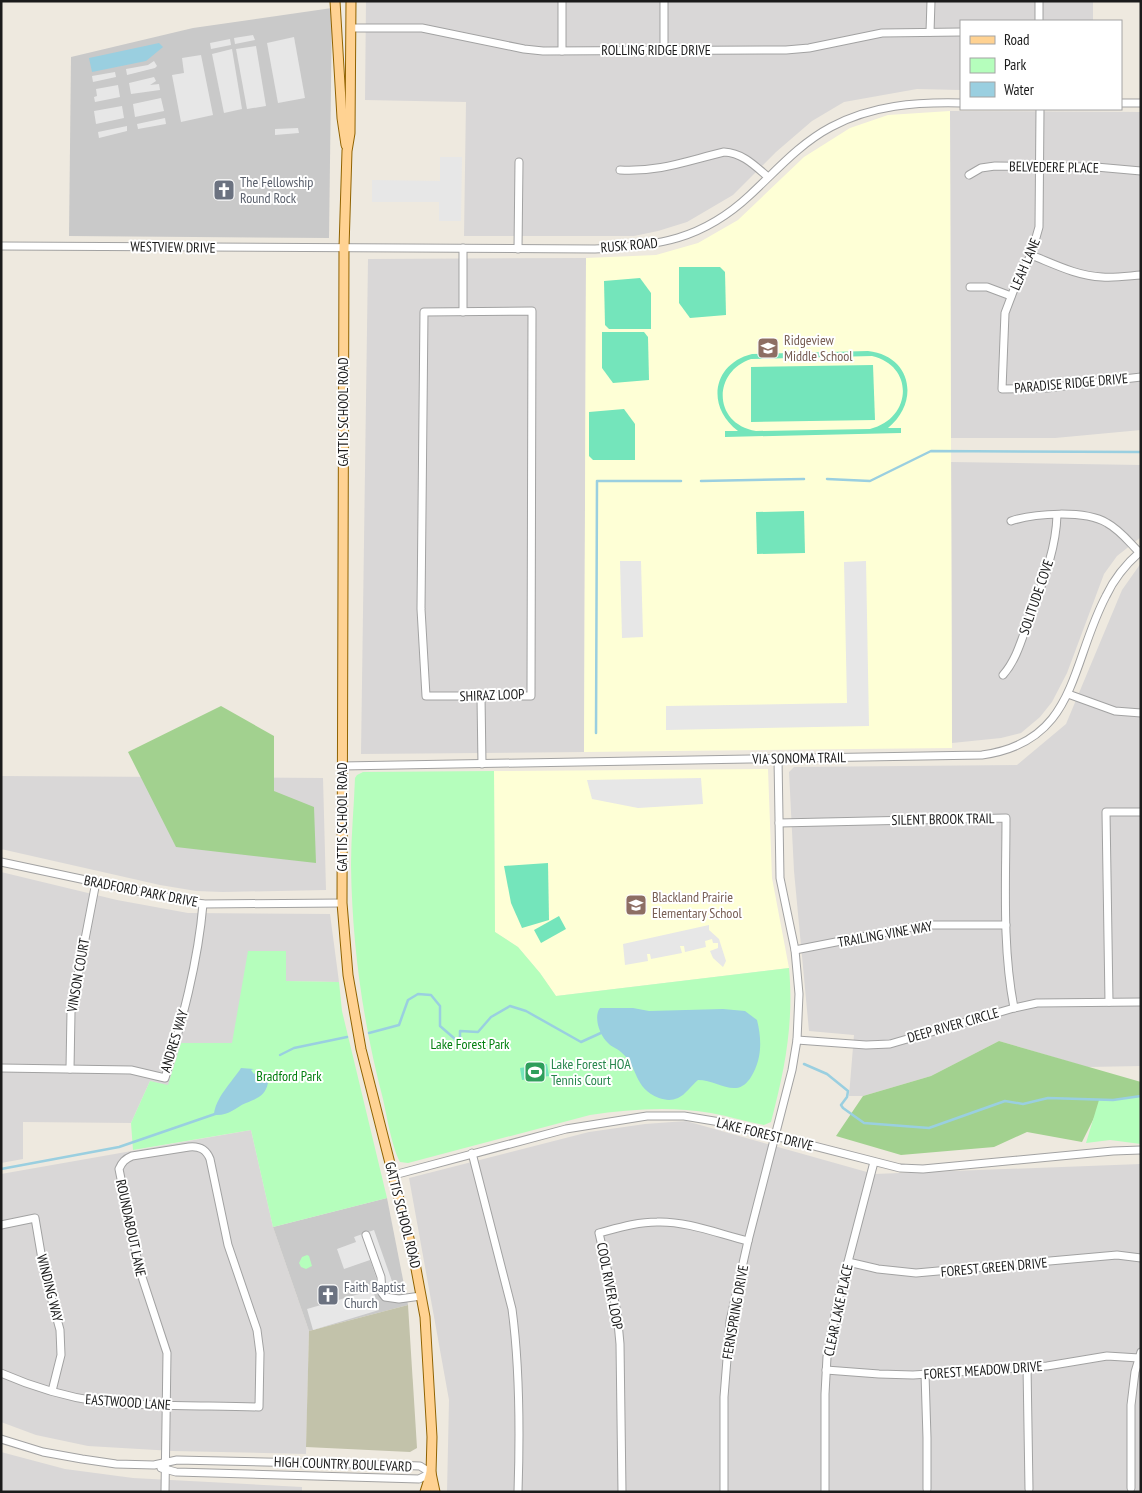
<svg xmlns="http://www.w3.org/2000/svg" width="1142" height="1493" font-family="'PT Sans Narrow',sans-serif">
<rect width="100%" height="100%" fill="#eee9df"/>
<g fill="#d9d7d7">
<polygon points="366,1 1093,1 1093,21 961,21 961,90 917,89 844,102 812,121 776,152 733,195 687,222 658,231 634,236 464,236 466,102 365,100"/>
<polygon points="950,111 1141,112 1141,430 1055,438 951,438"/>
<polygon points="586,258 584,752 361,754 368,259"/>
<polygon points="951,462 1141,465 1141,537 1117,556 1104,574 1067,673 1052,702 1040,717 1021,733 1001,738 952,743"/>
<polygon points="1141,563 1141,1066 1087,1067 999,1041 931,1076 863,1096 849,1096 854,1035 809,1031 794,871 789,772 794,767 1017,765 1066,724 1122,590"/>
<polygon points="1,776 323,778 326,890 223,892 196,891 160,885 1,849"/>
<polygon points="1,872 117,900 188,913 330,914 339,982 286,981 232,1043 168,1086 150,1081 131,1123 23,1122 23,1159 1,1163"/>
<polygon points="686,1121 874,1174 1141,1164 1141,1492 447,1492 449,1400 409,1178 589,1132 645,1124"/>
<polygon points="251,1130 273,1227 309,1331 306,1454 173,1451 88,1446 36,1435 1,1422 1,1174"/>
<polygon points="1,1452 65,1469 133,1478 302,1487 302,1492 1,1492"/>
</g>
<g fill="#feffd6">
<polygon points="950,111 952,748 584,752 586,258 656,255 698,243 738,220 804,157 850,128 888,115"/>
<polygon points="768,769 772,878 789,968 556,996 540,973 518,947 495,932 494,771"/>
</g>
<g fill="#c9c9c9">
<polygon points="332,8 329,238 69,236 71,57 193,28"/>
<polygon points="387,1198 408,1305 309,1331 273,1227"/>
</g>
<polygon fill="#c2c2aa" points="408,1305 417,1448 410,1452 306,1447 309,1331"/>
<g fill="#a2d18f">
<polygon points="221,706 274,736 274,791 314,807 316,863 176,847 128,752"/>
<polygon points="999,1041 1141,1082 1141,1101 1098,1110 1082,1142 1027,1132 994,1147 901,1155 836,1136 863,1096 931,1076"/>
</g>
<g fill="#b5febc">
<path d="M494,771L495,932L518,947L540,973L556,996L789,968C794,1023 785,1069 771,1122L764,1125C746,1122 729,1116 711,1113C671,1106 630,1109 590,1115L408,1163L400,1162C392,1147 387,1117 383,1099C363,1023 352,945 351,865C351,836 354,807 355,778L357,775L363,772Z"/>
<polygon points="248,951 286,951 286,981 339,982 342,1011 387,1198 273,1227 251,1130 133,1150 131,1123 150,1081 168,1085 181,1043 232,1043"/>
<polygon points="1141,1096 1141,1144 1110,1140 1086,1143 1099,1100 1113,1100"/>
<polygon points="307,1255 309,1256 312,1266 306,1269 301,1267 299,1263 302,1257"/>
</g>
<g fill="#74e5bb" fill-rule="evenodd">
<polygon points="679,267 720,267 725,272 726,315 690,318 679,303"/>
<polygon points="640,278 651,293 651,329 609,329 605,325 604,281"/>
<polygon points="602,332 644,332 648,337 649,380 613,383 602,368"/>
<path d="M868,351C912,356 920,402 888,428H901V433L725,437V431H738C706,407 712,364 752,354ZM872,356C915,366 912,419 870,429L756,431C713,424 712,372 751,359Z"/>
<polygon points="873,365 875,420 751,422 751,367"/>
<polygon points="624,409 635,424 635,460 593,460 589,456 589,412"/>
<polygon points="804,511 805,553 757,554 756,512"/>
<polygon points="548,863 549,920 522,928 511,903 504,866"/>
<polygon points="559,916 566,929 541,943 534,930"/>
<polygon points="547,1064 549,1076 522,1080 520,1068"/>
</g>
<g fill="#e7e7e7">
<polygon points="253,35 255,40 235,44 234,38"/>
<polygon points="294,37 305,98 278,103 267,43"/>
<polygon points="230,39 231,45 211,49 210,43"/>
<polygon points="256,46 266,106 247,109 236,49"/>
<polygon points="232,49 242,109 224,113 212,54"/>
<polygon points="201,55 213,115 181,122 172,75 184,73 182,58"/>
<polygon points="154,61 157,66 155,68 127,75 126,69 148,65"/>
<polygon points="115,72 116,77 93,82 92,76"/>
<polygon points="154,77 156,81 150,85 159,84 160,90 131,94 129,83"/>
<polygon points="118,85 120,97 95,102 94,97 97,96 96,89"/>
<polygon points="161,98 164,111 135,117 133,104"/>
<polygon points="122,106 124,118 96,124 94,111"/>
<polygon points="165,118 166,124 138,129 137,124"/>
<polygon points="127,126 127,131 99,138 98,132"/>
<polygon points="298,128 299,133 275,135 275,129"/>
<polygon points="440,157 462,157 461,221 439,221 439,202 372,202 372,180 440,181"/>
<polygon points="620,561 641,561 643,637 622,638"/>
<polygon points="866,561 869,726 666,730 666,706 847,703 844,562"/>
<polygon points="701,778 703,804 638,808 592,799 587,780"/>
<polygon points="709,925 709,930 719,939 726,961 723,967 713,958 710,951 718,948 718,943 713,943 712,939 705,941 706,947 685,952 684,946 680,946 682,953 651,959 650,954 647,954 648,961 625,965 623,944"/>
<polygon points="374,1230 393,1284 378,1288 376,1277 370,1260 344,1269 337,1249 356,1242 354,1237"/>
<polygon points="373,1290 379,1310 313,1330 307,1309"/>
</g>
<g fill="#9acfe0">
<polygon points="159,43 163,47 146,61 92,72 89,58"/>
<path d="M600,1008H633L649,1011L723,1009L745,1011L757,1020C762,1040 762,1059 751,1077C748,1082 742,1088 736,1088C724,1089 712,1080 698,1080C692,1085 685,1095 678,1098C671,1101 665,1100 659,1098C633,1088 639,1067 621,1052C617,1048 611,1047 608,1043C600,1036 593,1017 600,1008Z"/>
<path d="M241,1068L254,1069L251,1070L254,1074L258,1071L264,1074L268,1083C265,1096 258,1098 246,1103C234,1108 230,1116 214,1115C215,1098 232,1082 241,1068Z"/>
</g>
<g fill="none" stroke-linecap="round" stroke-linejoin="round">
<g stroke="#9acfe0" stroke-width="2.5">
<polyline points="827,479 870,481 931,451 1141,452"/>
<polyline points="701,481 804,479"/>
<polyline points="596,733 597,481 681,481"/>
<polyline points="369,1033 399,1025 408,1000 418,994 431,995 440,1006 440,1026 455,1039 460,1039 460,1031 478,1032 491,1017 510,1006 526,1011 581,1042 603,1032"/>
<polyline points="280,1055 294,1048 347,1037"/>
<polyline points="804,1064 827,1074 848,1091 847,1097 841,1105 843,1108 864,1123 929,1128 1005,1101 1023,1104 1048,1098 1113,1100 1141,1096"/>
<polyline points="1,1169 119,1147 215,1114"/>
</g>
<g stroke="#a2a2a2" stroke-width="9">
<g id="minor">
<polyline points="562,1 562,51"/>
<polyline points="1039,21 1039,1"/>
<polyline points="352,28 422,28 524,49 543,51 786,50 809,48 882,33 961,32"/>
<polyline points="930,32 931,1"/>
<polyline points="664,49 664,1"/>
<polyline points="1121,103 1141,103"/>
<polyline points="1040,109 1039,227 1031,255 1016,284 1005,313 1002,389 1047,388 1141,377"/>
<path d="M620,170C660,172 686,161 724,152C743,153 755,166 768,177"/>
<polyline points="969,175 981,168 995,166 1096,167 1141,171"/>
<path d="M1,246L595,249C658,246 702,240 750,195C776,171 799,144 831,127C872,105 916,102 961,103"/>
<polyline points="518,249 519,162"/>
<path d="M1031,255C1054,264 1077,276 1102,277C1115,278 1128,276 1141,275"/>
<polyline points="970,287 987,287 1011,296"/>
<polygon points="532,311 531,696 426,696 421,609 424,312"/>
<polyline points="463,312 463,248"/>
<path d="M1011,521C1035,513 1085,510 1107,523C1120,530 1129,542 1139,552"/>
<path d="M1003,675C1017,659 1022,638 1029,619C1041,586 1056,552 1057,515"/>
<polyline points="1068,694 1115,711 1141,713"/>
<polyline points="481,697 482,764"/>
<path d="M342,766L982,755C1077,742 1070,664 1106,596C1114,579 1126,564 1141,551"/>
<path d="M779,823L1006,818C1006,881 1002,946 1014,1008"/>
<polyline points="1,862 161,896 203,904 342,903"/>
<polyline points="795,950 923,925 1006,925"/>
<polyline points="1109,1002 1106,812 1141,812"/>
<polyline points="797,1040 866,1045 890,1044 1014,1008 1037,1003 1141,1002"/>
<path d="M1,1068L131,1070L165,1078C182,1021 198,963 203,904"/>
<polyline points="70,1069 71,1012 96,882"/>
<path d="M472,1153L512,1309C520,1369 520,1431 518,1492"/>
<polyline points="394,1175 566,1129 647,1116 684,1116 720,1122 900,1168 923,1169 1113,1151 1141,1150"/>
<polyline points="1,1225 35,1218 44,1271 60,1330 61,1355 52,1391"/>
<polyline points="366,1235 381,1277 382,1293 385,1297 399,1299 421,1296"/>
<polyline points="848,1262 878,1269 916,1273 1117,1255 1141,1258"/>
<polyline points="1027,1366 1029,1489"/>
<polyline points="826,1370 879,1374 913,1375 1047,1366 1107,1356 1139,1358"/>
<path d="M1,1373C33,1387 67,1397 101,1402C120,1405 139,1404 159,1405C192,1406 225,1406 259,1407L260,1353L257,1330L228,1245L210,1159C206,1149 199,1146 189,1147L132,1156C125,1159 122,1162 119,1169L139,1268L167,1353L165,1492"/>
<polyline points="925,1374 927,1438 927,1489"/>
<polyline points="1,1439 43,1452 82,1459 116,1464 154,1465 177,1460 392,1465 420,1466 431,1473"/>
<polyline points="161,1468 176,1472 419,1479 431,1473"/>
<polyline points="1131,1488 1131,1405 1135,1372 1141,1352"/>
<path d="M622,1492L620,1344L617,1312L599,1233C618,1228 637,1222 657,1222C687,1221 719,1234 748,1241"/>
<polyline points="724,1492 724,1397 730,1321 748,1241 792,1070 797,1040 799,994 795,950 780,878 778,758"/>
<polyline points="825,1492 825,1394 827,1357 837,1304 874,1162"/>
</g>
</g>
<g stroke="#916300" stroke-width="11">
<g id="major">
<polyline points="335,1 342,118 346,145"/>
<polyline points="351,1 350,133 347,151 344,248 342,903 348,975 361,1049 414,1258 425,1317 432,1437 431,1473 435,1492"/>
<polyline points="425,1492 431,1473"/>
</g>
</g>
<use href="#minor" stroke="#fff" stroke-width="7"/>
<use href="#major" stroke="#ffd292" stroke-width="9"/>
</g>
<defs>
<g id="church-square" transform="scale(1.125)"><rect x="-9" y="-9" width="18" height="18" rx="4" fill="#6b7280" stroke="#fff"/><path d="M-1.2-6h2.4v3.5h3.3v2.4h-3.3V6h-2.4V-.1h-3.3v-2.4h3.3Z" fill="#fff"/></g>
<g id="school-square" transform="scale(1.125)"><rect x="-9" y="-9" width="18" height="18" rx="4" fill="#8d6e63" stroke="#fff"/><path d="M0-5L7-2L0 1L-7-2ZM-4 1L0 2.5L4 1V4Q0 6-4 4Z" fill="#fff"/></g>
<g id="stadium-square" transform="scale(1.125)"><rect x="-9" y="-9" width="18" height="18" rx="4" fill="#2e9e5b" stroke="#fff"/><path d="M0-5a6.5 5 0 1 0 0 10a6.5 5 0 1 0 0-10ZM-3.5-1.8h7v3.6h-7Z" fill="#fff"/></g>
</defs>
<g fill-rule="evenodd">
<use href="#church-square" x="224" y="190"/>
<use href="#school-square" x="768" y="348"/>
<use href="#school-square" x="636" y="905"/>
<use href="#stadium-square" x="535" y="1072"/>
<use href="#church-square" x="328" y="1295"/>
</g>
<g text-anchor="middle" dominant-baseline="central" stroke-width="4" stroke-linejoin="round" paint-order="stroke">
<g font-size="14" fill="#1b1b1b" stroke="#fff">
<text x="656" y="50">ROLLING RIDGE DRIVE</text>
<text transform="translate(1054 167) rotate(1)">BELVEDERE PLACE</text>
<text transform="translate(629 245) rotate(-5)">RUSK ROAD</text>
<text transform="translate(173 247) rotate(1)">WESTVIEW DRIVE</text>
<text transform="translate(1025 264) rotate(-67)">LEAH LANE</text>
<text transform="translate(1071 383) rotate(-5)">PARADISE RIDGE DRIVE</text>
<text transform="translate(343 412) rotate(-90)">GATTIS SCHOOL ROAD</text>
<text transform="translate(1036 597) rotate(-71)">SOLITUDE COVE</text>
<text transform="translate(492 695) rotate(-2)">SHIRAZ LOOP</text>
<text transform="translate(799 758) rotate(-1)">VIA SONOMA TRAIL</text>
<text transform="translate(342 817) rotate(-90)">GATTIS SCHOOL ROAD</text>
<text transform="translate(943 819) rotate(-1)">SILENT BROOK TRAIL</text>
<text transform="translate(141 891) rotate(11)">BRADFORD PARK DRIVE</text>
<text transform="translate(885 934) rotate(-10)">TRAILING VINE WAY</text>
<text transform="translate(78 975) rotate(-80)">VINSON COURT</text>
<text transform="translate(953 1025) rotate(-16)">DEEP RIVER CIRCLE</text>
<text transform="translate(174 1041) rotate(-73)">ANDRES WAY</text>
<text transform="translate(765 1134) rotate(14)">LAKE FOREST DRIVE</text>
<text transform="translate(403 1215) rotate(76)">GATTIS SCHOOL ROAD</text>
<text transform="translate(131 1228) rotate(78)">ROUNDABOUT LANE</text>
<text transform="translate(994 1267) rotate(-5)">FOREST GREEN DRIVE</text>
<text transform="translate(610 1286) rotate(79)">COOL RIVER LOOP</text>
<text transform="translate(50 1288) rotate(76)">WINDING WAY</text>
<text transform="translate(838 1310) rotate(-78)">CLEAR LAKE PLACE</text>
<text transform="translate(735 1312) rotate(-80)">FERNSPRING DRIVE</text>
<text transform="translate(983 1370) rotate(-4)">FOREST MEADOW DRIVE</text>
<text transform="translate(128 1402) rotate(4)">EASTWOOD LANE</text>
<text transform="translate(343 1464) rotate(2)">HIGH COUNTRY BOULEVARD</text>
</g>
<g font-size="14" fill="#5b616d" stroke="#fff" text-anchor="start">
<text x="240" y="182">The Fellowship<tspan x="240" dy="16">Round Rock</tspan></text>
<text x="344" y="1287">Faith Baptist<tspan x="344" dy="16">Church</tspan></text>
</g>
<g font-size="14" fill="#785e54" stroke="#fff" text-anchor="start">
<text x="784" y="340">Ridgeview<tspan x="784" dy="16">Middle School</tspan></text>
<text x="652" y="897">Blackland Prairie<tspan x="652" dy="16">Elementary School</tspan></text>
</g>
<g font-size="14" fill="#027f0e" stroke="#fff">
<text x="470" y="1044">Lake Forest Park</text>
<text x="289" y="1076">Bradford Park</text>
</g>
<g font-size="14" fill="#27864d" stroke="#fff" text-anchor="start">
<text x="551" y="1064">Lake Forest HOA<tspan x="551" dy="16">Tennis Court</tspan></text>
</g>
</g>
<rect width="1142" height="1493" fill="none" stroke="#1b1b1b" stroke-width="5"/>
<rect x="960" y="20" width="162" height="90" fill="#ffffff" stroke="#a4a4a4"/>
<rect x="970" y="36" width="25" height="8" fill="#ffd292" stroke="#a4a4a4"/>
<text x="1004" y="45" font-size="15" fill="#1b1b1b">Road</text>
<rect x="970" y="58" width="25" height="15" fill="#b5febc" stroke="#a4a4a4"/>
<text x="1004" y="70" font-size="15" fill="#1b1b1b">Park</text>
<rect x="970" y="82" width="25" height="15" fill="#9acfe0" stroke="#a4a4a4"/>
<text x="1004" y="95" font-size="15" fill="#1b1b1b">Water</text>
</svg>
